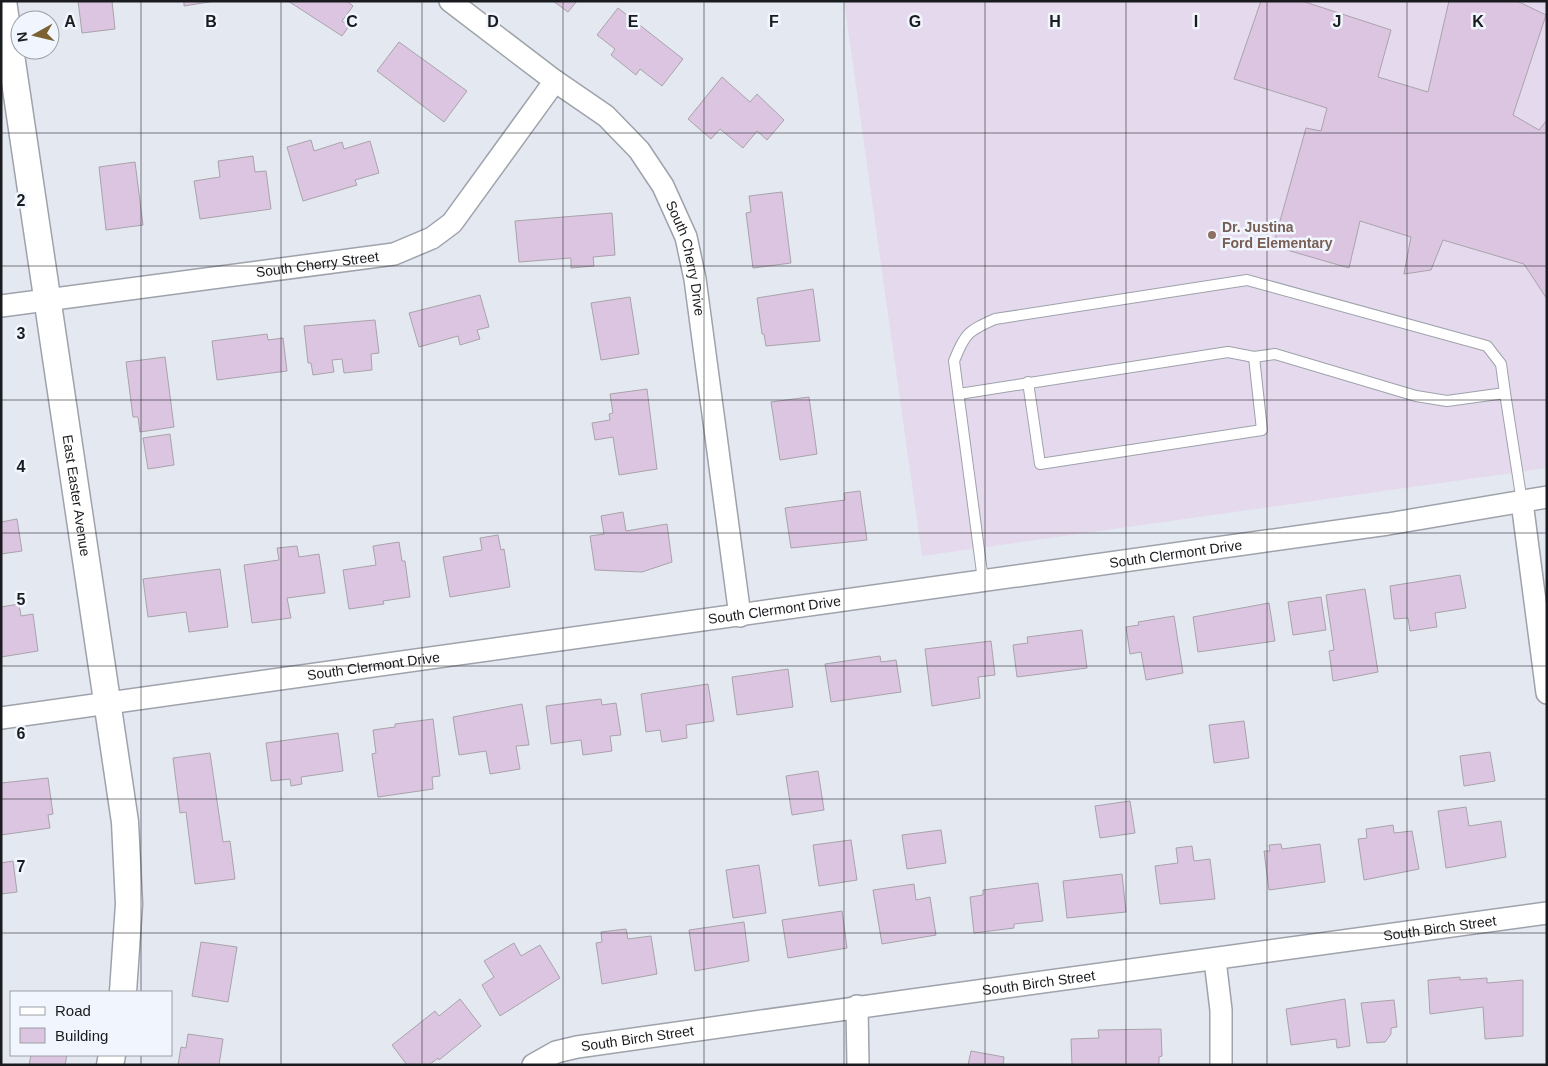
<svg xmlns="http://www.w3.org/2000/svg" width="1548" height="1066" font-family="Helvetica,sans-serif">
<rect width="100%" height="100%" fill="#e4e8f1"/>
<polygon fill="#e5d9ed" points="844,1 1547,1 1547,468 922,556"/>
<g fill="#dcc5e1" stroke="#a9a3aa">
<polygon points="78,1 112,1 115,29 82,33"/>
<polygon points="184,1 215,1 184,6"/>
<polygon points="288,1 347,1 353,6 342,21 349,26 342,36"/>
<polygon points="553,1 577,1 568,12"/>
<polygon points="1261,1 1302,1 1391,30 1378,77 1428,92 1449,1 1517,1 1546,15 1513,115 1539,130 1547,120 1547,299 1524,264 1443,240 1431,270 1404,274 1411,237 1360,221 1349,268 1273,246 1306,128 1321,131 1327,108 1234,79"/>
<polygon points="618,8 683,59 662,86 640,69 636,75 611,55 615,49 597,35"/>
<polygon points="399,42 467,91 444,122 377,71"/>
<polygon points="722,77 750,102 757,94 784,120 767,140 757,131 743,148 720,129 711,139 688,119"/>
<polygon points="311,140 314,151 342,142 344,149 370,141 379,173 355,180 357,185 303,201 287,147"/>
<polygon points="253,156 255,172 266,171 271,209 200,219 194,181 220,177 218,161"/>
<polygon points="135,162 143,225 106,230 99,167"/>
<polygon points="782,192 791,263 753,268 746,213 751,212 749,196"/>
<polygon points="612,213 615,255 593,257 594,266 571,268 571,258 519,262 515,221"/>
<polygon points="813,289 820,341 766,346 764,334 762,334 757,298"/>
<polygon points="480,295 489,327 477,330 480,339 460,345 458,336 419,347 409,313"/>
<polygon points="630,297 639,354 601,360 591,303"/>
<polygon points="375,320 379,353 371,354 372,370 344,373 342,359 332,360 334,372 313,375 311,363 308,363 304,326"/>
<polygon points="267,334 268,340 283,338 287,371 217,380 212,341"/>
<polygon points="165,357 174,427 140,432 138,417 133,417 126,362"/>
<polygon points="647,389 657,469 619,475 613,437 595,440 592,423 610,420 609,414 613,413 610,394"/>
<polygon points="809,397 817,454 780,460 771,402"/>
<polygon points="170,434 174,465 148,469 143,438"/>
<polygon points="860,491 867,540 791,548 785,508 845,500 844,493"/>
<polygon points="623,512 626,531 667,524 672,562 642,572 595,570 590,536 604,534 601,516"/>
<polygon points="17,519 22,551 1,554 1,522"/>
<polygon points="498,535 501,550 504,549 510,587 450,597 443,557 482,550 480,538"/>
<polygon points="399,542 402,561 405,561 410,597 383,601 384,604 349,609 343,570 376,565 373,546"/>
<polygon points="297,546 299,557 319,554 325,593 287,598 291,618 252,623 244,565 279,560 277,548"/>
<polygon points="220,569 228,627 189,632 186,612 148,617 143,579"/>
<polygon points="1460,575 1466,608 1435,613 1437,627 1410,631 1408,618 1394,619 1390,586"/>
<polygon points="1365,589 1378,672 1333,681 1329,651 1334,650 1326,595"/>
<polygon points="1321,597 1326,630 1293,635 1288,602"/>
<polygon points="1269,603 1275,641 1198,652 1193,617"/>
<polygon points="19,604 21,616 33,614 38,651 1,657 1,607"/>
<polygon points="1174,616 1183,673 1146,680 1141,652 1130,654 1126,627 1139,625 1138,622"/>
<polygon points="1082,630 1087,668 1017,677 1013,645 1028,643 1027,637"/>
<polygon points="991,641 995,675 978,677 980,698 932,706 925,649"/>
<polygon points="880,656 881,662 896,660 901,692 831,702 825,664"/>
<polygon points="788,669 793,707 737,715 732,677"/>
<polygon points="708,684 714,721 686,725 687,738 662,742 660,730 646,732 641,694"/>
<polygon points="601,699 602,705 616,703 621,735 610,736 612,751 583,755 581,740 551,744 546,706"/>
<polygon points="522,704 529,745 516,746 520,769 490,774 486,751 459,755 453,717"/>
<polygon points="433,719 440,776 432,777 433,789 378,797 372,754 376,753 373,730 395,727 395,724"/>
<polygon points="1244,721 1249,758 1214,763 1209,725"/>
<polygon points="338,733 343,771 301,777 302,784 291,786 290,779 271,781 266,743"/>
<polygon points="1490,752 1495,781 1464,786 1460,756"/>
<polygon points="210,753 223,842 230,841 235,879 195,884 186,812 180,813 173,758"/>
<polygon points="818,771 824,810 792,815 786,776"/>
<polygon points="48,778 53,814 48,815 50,828 1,835 1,783"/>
<polygon points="1130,801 1135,833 1100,838 1095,806"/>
<polygon points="1466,807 1469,826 1501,821 1506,857 1446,868 1438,811"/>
<polygon points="1393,825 1394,833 1412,831 1419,869 1364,880 1358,839 1367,838 1366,829"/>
<polygon points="941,830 946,863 907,869 902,835"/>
<polygon points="851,840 857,880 819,886 813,845"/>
<polygon points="1281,844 1282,849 1320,844 1325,882 1269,890 1264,851 1270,851 1269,845"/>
<polygon points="1192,846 1194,861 1210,859 1215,899 1160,904 1155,866 1178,863 1176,848"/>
<polygon points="13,861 17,892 1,894 1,863"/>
<polygon points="759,865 766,913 733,918 726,870"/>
<polygon points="1122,874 1126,912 1067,918 1063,881"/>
<polygon points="1038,883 1043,921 1014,924 1014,928 974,933 970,897 983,895 983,890"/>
<polygon points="914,884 916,900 930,897 936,935 882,944 873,890"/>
<polygon points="842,911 847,948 788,958 782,920"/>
<polygon points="744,922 749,961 695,971 689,930"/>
<polygon points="626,929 628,939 651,936 657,974 602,984 596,943 602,942 601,932"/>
<polygon points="201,942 237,947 228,1002 192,996"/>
<polygon points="514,943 521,956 540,945 560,978 500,1016 482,985 494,977 484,961"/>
<polygon points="1460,977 1460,980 1487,978 1487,983 1523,980 1523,1036 1485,1039 1483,1007 1430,1014 1428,980"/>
<polygon points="460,999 481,1026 439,1060 438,1058 429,1065 407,1065 392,1045 435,1011 439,1016"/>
<polygon points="1345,999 1350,1046 1337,1048 1336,1039 1291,1045 1286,1009"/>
<polygon points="1394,1000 1397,1027 1391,1028 1391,1034 1385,1042 1367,1043 1361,1003"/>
<polygon points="1161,1029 1162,1056 1159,1057 1159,1065 1072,1065 1071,1039 1099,1038 1098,1030"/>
<polygon points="188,1034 223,1039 219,1065 178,1065 181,1047 186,1048"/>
<polygon points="971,1051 1004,1057 1003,1065 968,1065"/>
<polygon points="31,1055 67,1055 65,1065 29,1065"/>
</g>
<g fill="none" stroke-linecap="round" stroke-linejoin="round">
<g stroke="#9ea2aa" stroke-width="12">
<g id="service">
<polyline points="1028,382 1040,464 1262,430 1254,357"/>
<polyline points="959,394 1228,352 1254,357 1275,354 1416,396 1447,401 1505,393 1522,502"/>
<path d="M983,580L954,361C965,333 968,331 995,319L1247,280L1487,346L1501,364L1505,393"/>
</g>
</g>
<g stroke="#9ea2aa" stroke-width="24">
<g id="minor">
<path id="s1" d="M450,1L555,81L606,116L639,150L663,186L686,237L695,279L740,616"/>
<path id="s2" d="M1,306L394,254L432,238L452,223L555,81"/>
<polyline points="1522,502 1547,693"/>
<path id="s3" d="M1,718L1388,524L1547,497"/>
<polyline points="1215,960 1221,1010 1221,1065"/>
<polyline points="857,1006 858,1065"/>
<path id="s4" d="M533,1065L556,1052L577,1047C900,1000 1223,959 1547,913"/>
</g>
</g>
<g stroke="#9ea2aa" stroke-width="29">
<g id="tertiary">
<path id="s5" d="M3,1L125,822L129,904L123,992"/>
<polyline points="110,1065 112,1055"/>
</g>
</g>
<use href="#service" stroke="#fff" stroke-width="10"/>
<use href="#minor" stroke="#fff" stroke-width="21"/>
<use href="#tertiary" stroke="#fff" stroke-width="26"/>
</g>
<path fill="none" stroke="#191b1e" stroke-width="1" stroke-opacity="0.55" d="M141,1V992M281,1V1065M422,1V1065M563,1V1065M704,1V1065M844,1V1065M985,1V1065M1126,1V1065M1267,1V1065M1407,1V1065M1,133H1547M1,266H1547M1,400H1547M1,533H1547M1,666H1547M1,799H1547M1,933H1547M141,1055V1065"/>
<circle fill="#8d6e63" stroke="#f1f6fe" stroke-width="2" cx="1212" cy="235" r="5"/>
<g text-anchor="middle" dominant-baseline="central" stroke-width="5" stroke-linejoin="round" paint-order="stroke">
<g font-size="14" font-weight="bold" fill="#785e54" stroke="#f1f6fe" text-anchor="start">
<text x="1222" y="227">Dr. Justina<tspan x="1222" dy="16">Ford Elementary</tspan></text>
</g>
<g font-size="14" fill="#191b1e" stroke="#f1f6fe">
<text stroke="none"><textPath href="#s1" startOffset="361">South Cherry Drive</textPath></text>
<text stroke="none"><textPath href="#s2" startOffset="319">South Cherry Street</textPath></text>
<text stroke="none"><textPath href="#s5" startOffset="500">East Easter Avenue</textPath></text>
<text stroke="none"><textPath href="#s3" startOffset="1186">South Clermont Drive</textPath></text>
<text stroke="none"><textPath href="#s3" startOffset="781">South Clermont Drive</textPath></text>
<text stroke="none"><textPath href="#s3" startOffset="376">South Clermont Drive</textPath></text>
<text stroke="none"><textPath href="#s4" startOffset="919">South Birch Street</textPath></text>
<text stroke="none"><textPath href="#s4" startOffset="514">South Birch Street</textPath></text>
<text stroke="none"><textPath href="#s4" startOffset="109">South Birch Street</textPath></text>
</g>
</g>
<g font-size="16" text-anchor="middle" font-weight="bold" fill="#191b1e" stroke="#f1f6fe" stroke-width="5" stroke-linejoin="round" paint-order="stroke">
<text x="70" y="27">A</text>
<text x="211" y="27">B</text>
<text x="352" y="27">C</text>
<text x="493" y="27">D</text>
<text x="633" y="27">E</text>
<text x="774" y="27">F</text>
<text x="915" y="27">G</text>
<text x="1055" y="27">H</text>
<text x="1196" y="27">I</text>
<text x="1337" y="27">J</text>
<text x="1478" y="27">K</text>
<text x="21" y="206">2</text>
<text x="21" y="339">3</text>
<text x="21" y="472">4</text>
<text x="21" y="605">5</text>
<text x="21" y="739">6</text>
<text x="21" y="872">7</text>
</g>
<rect width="1548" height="1066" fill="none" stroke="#191b1e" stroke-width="5"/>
<rect x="10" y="991" width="162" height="65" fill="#f1f6fe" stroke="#9b9ea4"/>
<rect x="20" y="1007" width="25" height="8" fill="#ffffff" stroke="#9b9ea4"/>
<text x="55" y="1016" font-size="15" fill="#191b1e">Road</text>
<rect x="20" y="1028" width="25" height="15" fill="#dcc5e1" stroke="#9b9ea4"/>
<text x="55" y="1041" font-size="15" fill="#191b1e">Building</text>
<g transform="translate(35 35) rotate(262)"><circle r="24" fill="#f1f6fe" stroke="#9b9ea4"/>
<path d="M0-4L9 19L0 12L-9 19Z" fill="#7c6233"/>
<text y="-8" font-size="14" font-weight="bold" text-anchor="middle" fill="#191b1e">N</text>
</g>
</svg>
